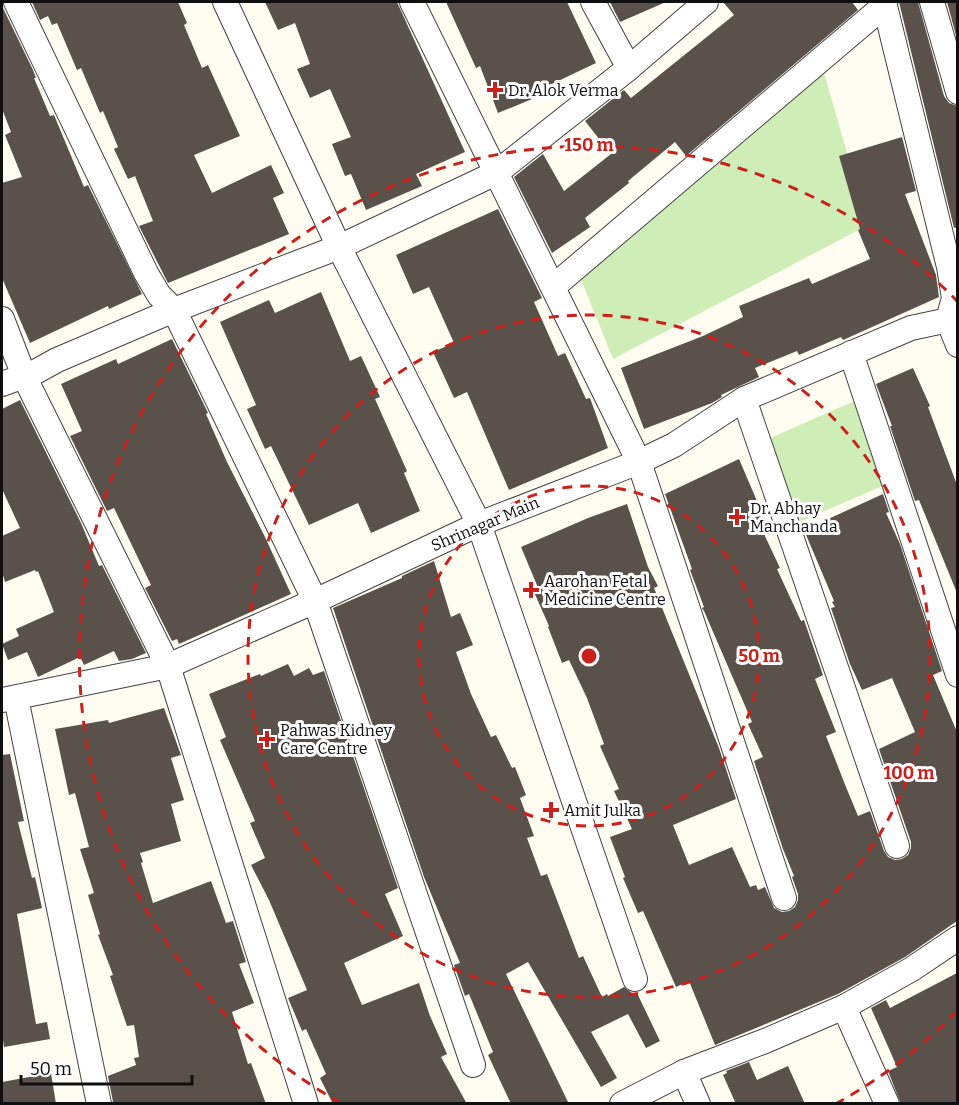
<svg xmlns="http://www.w3.org/2000/svg" width="959" height="1105" font-family="Bitter,serif">
<rect width="100%" height="100%" fill="#fffdf1"/>
<g fill="#cfedb7">
<polygon points="824,73 868,225 613,359 580,277"/>
<polygon points="854,401 889,483 795,524 759,443"/>
</g>
<g fill="#59514a">
<polygon points="2,2 3,8 33,70 36,78 34,78 50,116 54,115 84,187 88,185 142,294 109,309 108,306 30,343 2,278 2,183 22,177 5,135 11,132 2,109"/>
<polygon points="32,2 178,2 187,23 184,25 202,68 208,65 240,136 194,155 212,193 271,165 284,193 273,198 289,234 168,283 139,226 153,221 135,176 128,179 114,149 118,147 103,111 100,113 81,68 77,70 57,23 52,25 48,16 40,20"/>
<polygon points="265,2 397,2 465,152 416,174 422,186 366,210 351,174 345,176 332,144 351,137 330,89 310,98 297,69 310,64 295,23 278,30"/>
<polygon points="446,2 567,2 596,63 535,92 537,97 498,113 480,66 476,68"/>
<polygon points="610,2 666,2 620,22"/>
<polygon points="723,2 852,2 858,10 686,156 675,142 628,181 629,183 585,218 590,227 552,253 514,177 543,154 564,191 611,154 585,121 624,90 631,98 734,15"/>
<polygon points="899,2 918,2 944,96 949,103 957,106 957,227 954,228"/>
<polygon points="947,2 957,2 957,39"/>
<polygon points="902,137 916,191 905,194 936,275 939,297 843,340 841,337 799,355 797,351 755,368 759,377 721,395 722,397 712,403 644,429 621,368 703,336 743,317 739,306 809,278 812,284 870,259 858,230 860,229 839,156"/>
<polygon points="498,209 542,298 534,302 558,356 565,353 586,399 590,398 608,448 509,490 467,392 454,398 433,352 454,343 429,287 413,294 396,255"/>
<polygon points="321,292 350,361 361,356 380,397 375,399 407,471 404,473 420,511 371,533 358,503 309,525 271,446 265,449 247,409 256,405 220,322 269,300 275,313"/>
<polygon points="172,339 208,413 206,414 227,462 265,537 291,594 179,644 177,639 172,641 145,588 151,585 114,508 107,511 70,436 82,431 61,384 116,359 118,364"/>
<polygon points="913,368 930,406 928,407 957,485 957,593 919,500 915,501 890,426 892,426 876,384"/>
<polygon points="20,400 81,523 99,566 102,565 146,653 132,659 119,661 114,651 84,665 80,657 38,677 27,652 8,660 2,644 19,636 16,629 54,612 38,571 36,572 35,570 5,582 2,572 2,536 20,528 2,489 2,409"/>
<polygon points="739,459 769,529 763,532 780,568 777,569 801,621 804,620 823,675 815,679 836,732 826,736 846,787 858,816 870,811 884,851 888,857 895,860 902,859 908,855 911,848 911,842 879,749 915,732 892,678 862,690 850,664 831,608 835,607 832,602 834,601 804,530 883,494 889,512 886,513 900,544 942,671 933,675 957,732 957,921 905,957 838,994 715,1045 689,981 676,987 643,911 638,913 623,878 625,877 610,837 632,829 614,791 619,789 600,746 604,744 587,698 569,660 562,663 548,627 549,626 534,592 539,590 521,547 588,518 627,504 648,567 658,586 654,588 719,748 736,799 673,825 689,865 732,847 750,887 756,885 758,890 765,887 774,908 782,912 789,911 795,907 798,900 798,894 792,877 794,876 783,849 754,761 763,757 748,724 752,722 704,611 702,608 704,607 690,570 692,569 665,494"/>
<polygon points="434,561 451,617 460,613 473,645 456,652 471,694 491,737 496,735 512,768 515,767 526,795 520,798 534,836 527,838 541,876 547,874 579,958 583,956 602,997 607,994 608,996 624,987 632,993 637,993 660,1041 646,1048 628,1014 591,1032 617,1078 601,1087 528,962 506,974 569,1104 511,1104 488,1055 493,1052 469,994 465,996 454,965 460,963 424,877 333,608 402,578 402,576"/>
<polygon points="288,664 294,676 309,668 313,675 324,671 398,888 385,894 403,936 344,963 362,1005 419,983 430,1016 447,1054 441,1057 467,1104 333,1104 320,1078 326,1074 306,1029 302,1031 288,998 307,990 269,900 251,865 265,858 250,823 255,821 220,740 226,737 209,694 260,674 261,676"/>
<polygon points="164,708 181,755 171,758 184,800 171,804 181,841 140,853 143,862 141,863 153,903 211,881 226,923 233,921 246,962 239,964 254,1003 232,1012 248,1064 251,1063 266,1104 113,1102 108,1076 136,1065 134,1058 139,1057 134,1025 127,1026 110,976 113,975 98,935 100,934 88,895 94,893 80,849 89,847 75,793 69,795 55,729 108,720 109,723"/>
<polygon points="10,754 24,821 18,822 32,878 35,877 42,908 17,914 36,1024 47,1022 50,1039 4,1047 2,1033 2,755"/>
<polygon points="957,973 957,1104 901,1104 888,1071 897,1067 871,1008 886,1000 890,1008"/>
<polygon points="749,1062 757,1080 788,1066 805,1104 736,1104 723,1075 727,1073 726,1071"/>
<polygon points="51,1073 56,1104 2,1104 2,1082"/>
</g>
<g fill="none" stroke-linecap="round" stroke-linejoin="round">
<g stroke="#424242" stroke-width="26">
<g id="minor">
<polyline points="16,2 146,273 159,295 174,310 315,601 473,1065"/>
<polyline points="225,2 339,247 479,524 635,979"/>
<polyline points="412,2 639,462 784,898"/>
<polyline points="593,2 629,68"/>
<polyline points="884,2 949,267 954,298 948,320 958,345"/>
<polyline points="932,2 958,92"/>
<polyline points="553,287 885,5"/>
<polyline points="2,319 24,376 168,666 306,1104"/>
<polyline points="851,353 958,675"/>
<polyline points="2,384 37,371 57,360 174,310 339,247 496,173 629,68 706,2"/>
<polyline points="744,399 897,846"/>
<polyline points="16,698 99,1104"/>
<polyline points="2,700 168,666 315,601 479,524 639,462 674,445 744,399 911,328 958,318"/>
<polyline points="844,1007 887,1104"/>
<polyline points="684,1072 698,1104"/>
<polyline points="622,1104 684,1072 765,1041 844,1007 912,969 958,938"/>
</g>
</g>
<use href="#minor" stroke="#fff" stroke-width="24"/>
</g>
<g fill="none" stroke="#ca211c" stroke-width="3" stroke-dasharray="10 8">
<circle cx="589" cy="656" r="170"/>
<circle cx="589" cy="656" r="341"/>
<path d="M957 1011A511 511 0 0 1 837 1103M341 1103A511 511 0 1 1 957 301"/>
</g>
<g fill="#ca211c" stroke="#fff" stroke-width="2">
<path d="M492 81h6v6h6v6h-6v6h-6v-6h-6v-6h6z"/>
<path d="M734 508h6v6h6v6h-6v6h-6v-6h-6v-6h6z"/>
<path d="M528 581h6v6h6v6h-6v6h-6v-6h-6v-6h6z"/>
<path d="M264 730h6v6h6v6h-6v6h-6v-6h-6v-6h6z"/>
<path d="M548 801h6v6h6v6h-6v6h-6v-6h-6v-6h6z"/>
</g>
<g text-anchor="middle" dominant-baseline="central" stroke-width="6" stroke-linejoin="round" paint-order="stroke">
<g font-size="16" fill="#0f0f0f" stroke="#fff" text-anchor="start">
<text x="508" y="90">Dr. Alok Verma</text>
<text x="750" y="508">Dr. Abhay<tspan x="750" dy="18">Manchanda</tspan></text>
<text x="544" y="581">Aarohan Fetal<tspan x="544" dy="18">Medicine Centre</tspan></text>
<text x="280" y="730">Pahwas Kidney<tspan x="280" dy="18">Care Centre</tspan></text>
<text x="564" y="810">Amit Julka</text>
</g>
<g font-size="16" fill="#0f0f0f" stroke="#fff">
<text transform="translate(485 524) rotate(-23)">Shrinagar Main</text>
</g>
</g>
<circle cx="589" cy="656" r="9" fill="#ca211c" stroke="#fff" stroke-width="3"/>
<g font-size="18" text-anchor="middle" font-weight="bold" fill="#ca211c" stroke="#fff" stroke-width="6" stroke-linejoin="round" paint-order="stroke">
<text x="589" y="151">150 m</text>
<text x="759" y="662">50 m</text>
<text x="909" y="779">100 m</text>
</g>
<rect width="959" height="1105" fill="none" stroke="#0f0f0f" stroke-width="6"/>
<path d="M21 1075v9h171v-9" fill="none" stroke="#0f0f0f" stroke-width="3"/>
<text x="30" y="1075" font-size="18" fill="#0f0f0f" stroke="#ffffff" stroke-width="4.5" paint-order="stroke">50 m</text>
</svg>
